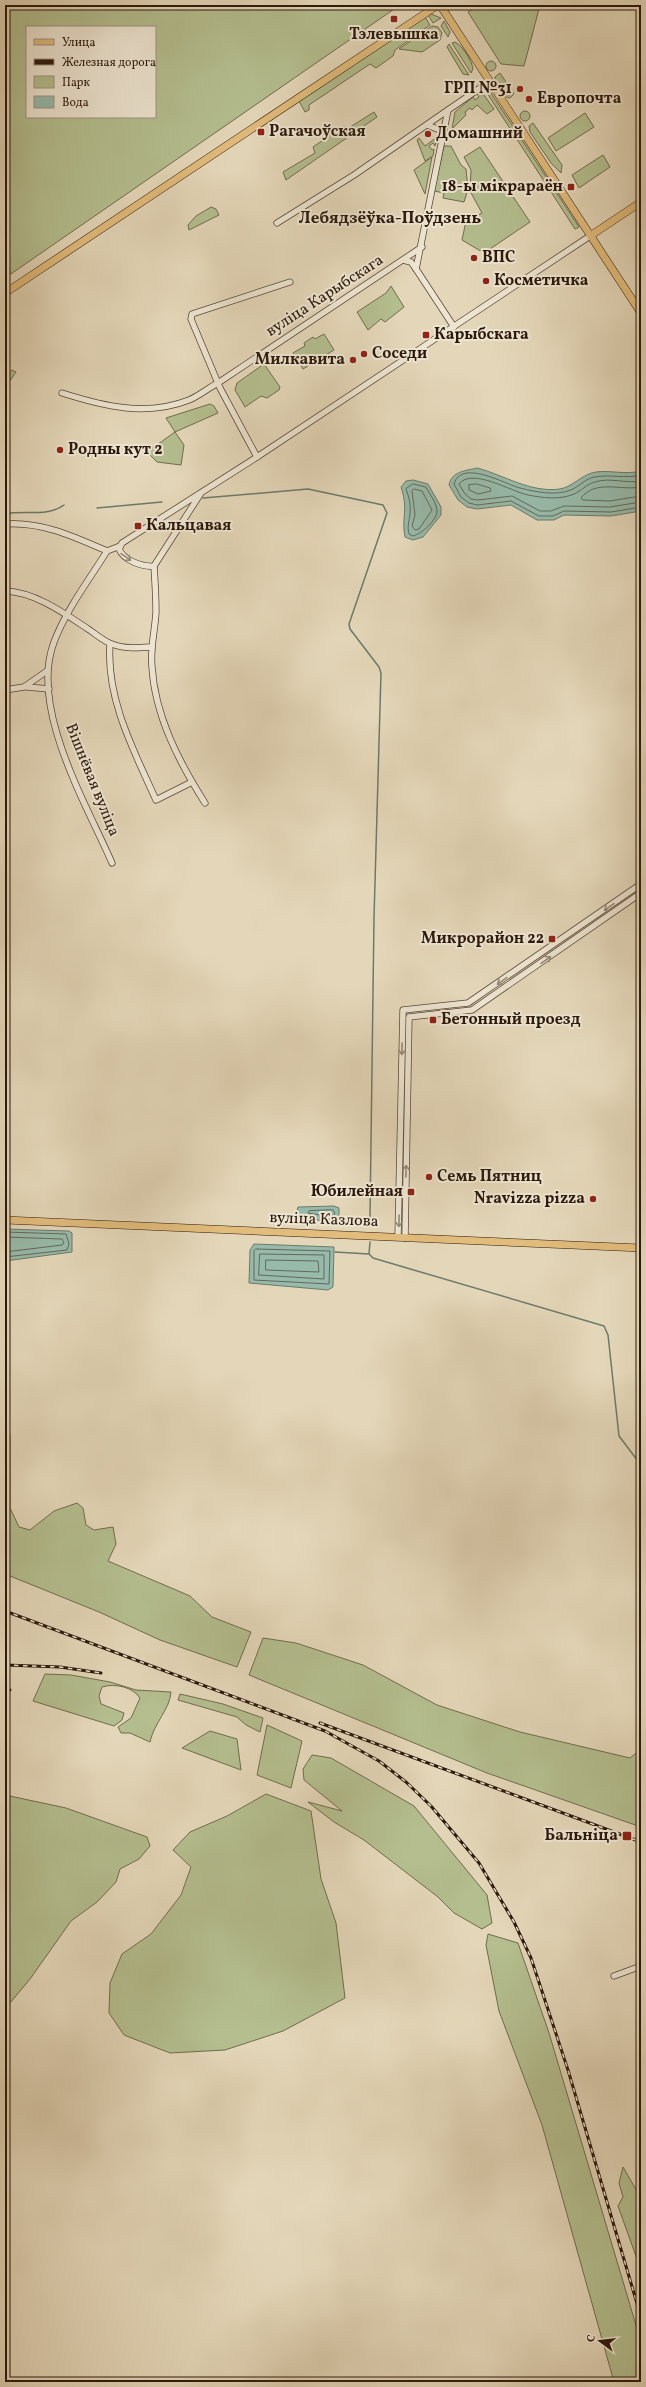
<svg xmlns="http://www.w3.org/2000/svg" width="646" height="2387" font-family="Vollkorn,serif">
<rect width="100%" height="100%" fill="#e4d7b9"/>
<filter id="stains"><feTurbulence type="fractalNoise" baseFrequency=".005" numOctaves="4"/><feColorMatrix values="0 0 0 0 .2 0 0 0 0 .09 0 0 0 0 .02 0 0 0 .5 -.17"/></filter>
<radialGradient id="worn" r=".72"><stop offset=".6" stop-color="#630" stop-opacity="0"/><stop offset="1" stop-color="#630" stop-opacity=".3"/></radialGradient>
<g fill="#b4be8f" stroke="#706c4e" fill-rule="evenodd">
<path d="M5,5H400L5,278ZM27,27H155V117H27Z"/>
<polygon points="479,5 540,5 524,66 501,64 468,12"/>
<polygon points="431,14 441,18 433,23 428,15"/>
<polygon points="425,17 430,25 395,50 393,56 376,68 370,64 309,105 309,110 305,112 299,101"/>
<polygon points="444,21 450,32 448,37 441,26"/>
<polygon points="432,26 438,27 442,33 440,40 422,52 399,49"/>
<path d="M455,42C463,46 472,61 473,69L471,73L452,43Z"/>
<polygon points="449,44 469,75 463,74 447,47"/>
<circle cx="491" cy="66" r="5"/>
<polygon points="500,73 514,94 510,98 506,97 495,80 495,77"/>
<polygon points="489,90 579,227 575,229 487,93"/>
<polygon points="481,91 494,109 487,114 477,105 472,110 470,108 465,112 466,115 452,129 455,112 473,97 475,100 479,97 477,94"/>
<circle cx="525" cy="116" r="5"/>
<polygon points="374,112 377,117 286,180 283,172 315,153 313,147 344,126 347,129"/>
<polygon points="585,113 594,127 556,151 548,138"/>
<polygon points="533,123 562,165 561,173 551,163 530,132 529,126"/>
<polygon points="437,137 435,146 433,143 429,146 432,150 434,149 433,156 425,161 417,140 419,138 425,146"/>
<polygon points="444,146 451,146 461,165 466,169 468,189 464,202 443,198 444,193 434,191"/>
<polygon points="480,147 530,222 484,253 462,240 466,221 482,213 470,191 471,170 464,157"/>
<polygon points="603,155 610,167 579,188 572,175"/>
<polygon points="432,157 425,194 414,170"/>
<polygon points="211,207 216,209 219,215 189,230 188,225 196,216"/>
<polygon points="391,286 404,307 385,322 381,319 368,330 357,312 386,293"/>
<polygon points="324,334 334,350 303,369 293,353 305,346 304,343 313,337 315,339"/>
<polygon points="264,364 280,387 279,390 267,398 261,396 245,407 235,390 237,383"/>
<polygon points="12,370 16,372 5,388 5,374"/>
<polygon points="210,404 214,406 218,413 175,432 184,445 181,465 157,462 147,452 175,432 166,418"/>
<polygon points="5,1434 10,1434 10,1508 19,1527 30,1530 54,1511 77,1503 83,1508 86,1525 94,1530 113,1527 116,1544 108,1561 190,1596 212,1617 251,1632 237,1667 160,1640 99,1612 5,1574"/>
<polygon points="263,1638 296,1643 363,1665 437,1705 520,1732 630,1758 641,1749 641,1776 638,1791 641,1792 641,1827 487,1773 249,1675"/>
<path d="M45,1674L71,1675L110,1682L136,1690L171,1692C170,1709 154,1723 150,1742L130,1733H121L118,1727L131,1718L140,1698C133,1687 115,1683 102,1687L99,1696L101,1704L124,1713L122,1720L114,1726L33,1701Z"/>
<polygon points="180,1694 223,1704 263,1718 260,1732 246,1725 237,1717 178,1700"/>
<polygon points="267,1725 302,1741 291,1788 257,1775"/>
<polygon points="210,1731 237,1739 241,1770 182,1748"/>
<polygon points="312,1755 331,1758 414,1806 487,1895 492,1923 482,1929 454,1913 438,1897 364,1840 334,1822 308,1802 342,1811 304,1780 303,1769"/>
<polygon points="266,1794 311,1811 321,1879 336,1923 345,1998 283,2031 225,2050 170,2053 124,2035 109,2013 110,1983 122,1954 151,1934 181,1895 191,1867 173,1850 190,1832 227,1816"/>
<polygon points="5,1795 66,1808 147,1837 150,1846 139,1859 120,1869 116,1882 97,1902 71,1921 30,1979 5,2009"/>
<polygon points="488,1934 518,1943 549,2033 641,2342 641,2382 614,2382 542,2125 499,2011 486,1945"/>
<polygon points="623,2167 641,2198 641,2270 618,2206 623,2197 619,2183"/>
</g>
<g fill="#97baaa" stroke="#6c7a6b">
<path d="M477,468C504,475 530,493 560,489C573,487 582,474 596,472C611,470 625,475 641,471V511L611,516L564,515L554,520H537L511,505L477,509L467,507L458,500L449,485C452,471 465,471 477,468Z"/>
<path d="M413,480L428,484L441,507V515L423,537L413,540L405,537C401,517 409,510 401,487L406,481Z"/>
<polygon points="334,1206 339,1208 339,1219 337,1222 298,1218 296,1215 298,1207"/>
<polygon points="5,1229 69,1231 72,1233 72,1252 5,1261"/>
<polygon points="254,1244 334,1247 333,1287 328,1290 249,1283 250,1250"/>
</g>
<g fill="none" stroke-linecap="round" stroke-linejoin="round">
<g stroke="#626a5b" stroke-width="1">
<path d="M641,475C625,479 611,474 595,477C586,478 580,486 571,490C555,496 536,492 520,488C507,485 461,458 454,484L461,497L469,503L477,505L511,501L539,516H553L564,511L611,512L641,507"/>
<path d="M641,481C626,484 610,477 595,482C587,484 581,491 574,494C560,500 543,498 528,495C512,492 472,467 459,484L465,494L471,499L478,500L512,496L540,511H551L564,506L610,507L641,502"/>
<path d="M413,484L426,487C429,493 436,502 437,510C438,520 421,534 413,536L409,534C407,526 409,522 410,514C411,505 409,497 406,489Z"/>
<polygon points="477,484 490,488 491,491 478,494 469,490 469,485"/>
<path d="M641,487C621,491 596,479 581,498L583,500L610,501L641,496"/>
<polygon points="414,489 422,491 432,510 419,529 415,530 412,526 415,515 412,491"/>
<polygon points="333,1210 335,1213 333,1217 308,1213 309,1211"/>
<polyline points="5,1232 66,1234 69,1244 67,1250 5,1257"/>
<polyline points="5,1237 62,1239 64,1243 62,1245 5,1252"/>
<polygon points="256,1249 330,1251 329,1284 254,1280 254,1251"/>
<polygon points="260,1254 324,1255 324,1279 259,1275"/>
<polygon points="266,1260 318,1261 319,1272 266,1270"/>
</g>
<g stroke="#6c7a6b" stroke-width="1.5">
<polyline points="203,498 308,489 383,505 387,513 349,624 350,629 379,667 381,673 374,918 370,1217"/>
<polyline points="97,508 162,502"/>
<path d="M5,514C24,510 48,517 64,505"/>
<polyline points="370,1242 369,1254 373,1258 604,1326 608,1335 619,1436 641,1465"/>
<polyline points="335,1252 369,1254"/>
</g>
<g stroke="#5a4837" stroke-width="7">
<g id="minor">
<polyline points="427,125 445,132"/>
<polyline points="277,223 354,175 448,110"/>
<polyline points="403,260 411,262 416,269 454,327"/>
<polyline points="416,269 448,110 489,82"/>
<path d="M62,393C103,406 146,417 189,400C199,396 208,388 218,383L422,247"/>
<polyline points="257,457 220,388 191,319 192,314 290,282"/>
<path d="M201,493L154,566C143,567 124,561 119,549L122,543L257,457L590,236"/>
<path d="M5,524C41,521 75,537 107,551"/>
<path d="M107,551C89,580 66,610 54,642C29,708 86,803 112,863"/>
<polyline points="107,551 120,546"/>
<path d="M154,566C155,581 156,597 156,612C155,631 150,648 152,667C155,716 179,762 205,803"/>
<path d="M5,591C35,592 64,613 88,629C96,634 103,641 112,644C124,649 138,648 151,647"/>
<path d="M110,644C106,699 134,751 156,800L192,782"/>
<polyline points="27,687 49,689"/>
<polyline points="5,690 24,687 47,671"/>
<polyline points="398,1237 403,1010 468,1003 641,884"/>
<polyline points="405,1238 409,1017 472,1010 641,893"/>
<polyline points="614,1976 641,1966"/>
</g>
</g>
<g stroke="#2c190c" stroke-width="8">
<g id="major">
<polyline points="440,5 641,313"/>
<polyline points="590,236 641,202"/>
<polyline points="5,293 438,5"/>
<polyline points="5,1220 641,1248"/>
</g>
</g>
<use href="#minor" stroke="#ede5d2" stroke-width="5.5"/>
<use href="#major" stroke="#e2bc7c" stroke-width="7"/>
<g stroke="#2c190c" stroke-width="3">
<g id="rail">
<polyline points="5,1611 325,1731 379,1761 406,1782 431,1806 479,1863 514,1922 531,1958 568,2070 641,2317"/>
<polyline points="5,1665 60,1667 101,1673"/>
<polyline points="5,1688 10,1690"/>
<polyline points="320,1723 641,1842"/>
</g>
</g>
<use href="#rail" stroke="#ede5d2" stroke-width="1.5" stroke-dasharray="4.5" stroke-linecap="butt"/>
</g>
<defs><path id="oneway-shaft" d="M-6 0H5M1.5-3L5.5 0L1.5 3" fill="none" stroke-width="1.6" stroke-linecap="round" stroke-linejoin="round"/></defs>
<g stroke="#968979">
<use href="#oneway-shaft" transform="translate(126 557) rotate(35)"/>
<use href="#oneway-shaft" transform="translate(609 907) rotate(145)"/>
<use href="#oneway-shaft" transform="translate(546 960) rotate(-35)"/>
<use href="#oneway-shaft" transform="translate(502 981) rotate(145)"/>
<use href="#oneway-shaft" transform="translate(402 1049) rotate(91)"/>
<use href="#oneway-shaft" transform="translate(406 1171) rotate(-89)"/>
<use href="#oneway-shaft" transform="translate(399 1221) rotate(91)"/>
</g>
<g fill="#8f2418" stroke="#ede5d2" stroke-width="1.5">
<rect x="390" y="15" width="8" height="8" rx="2"/>
<circle cx="520" cy="89" r="4"/>
<circle cx="529" cy="99" r="4"/>
<rect x="257" y="128" width="8" height="8" rx="2"/>
<circle cx="428" cy="134" r="4"/>
<rect x="567" y="183" width="8" height="8" rx="2"/>
<circle cx="474" cy="258" r="4"/>
<circle cx="486" cy="281" r="4"/>
<rect x="422" y="331" width="8" height="8" rx="2"/>
<circle cx="364" cy="354" r="4"/>
<circle cx="353" cy="360" r="4"/>
<circle cx="60" cy="450" r="4"/>
<rect x="134" y="522" width="8" height="8" rx="2"/>
<rect x="548" y="935" width="8" height="8" rx="2"/>
<rect x="429" y="1016" width="8" height="8" rx="2"/>
<circle cx="429" cy="1177" r="4"/>
<rect x="407" y="1188" width="8" height="8" rx="2"/>
<circle cx="593" cy="1199" r="4"/>
<rect x="622" y="1831" width="10" height="10" rx="2"/>
</g>
<g text-anchor="middle" dominant-baseline="central" stroke-width="4" stroke-linejoin="round" paint-order="stroke">
<g font-size="16" font-weight="bold" fill="#2c190c" stroke="#ede5d2" text-anchor="start">
<text x="394" y="35" text-anchor="middle">Тэлевышка</text>
<text x="512" y="89" text-anchor="end">ГРП №31</text>
<text x="537" y="99">Европочта</text>
<text x="269" y="132">Рагачоўская</text>
<text x="436" y="134">Домашний</text>
<text x="563" y="187" text-anchor="end">18-ы мікрараён</text>
<text x="482" y="258">ВПС</text>
<text x="494" y="281">Косметичка</text>
<text x="434" y="335">Карыбскага</text>
<text x="372" y="354">Соседи</text>
<text x="345" y="360" text-anchor="end">Милкавита</text>
<text x="68" y="450">Родны кут 2</text>
<text x="146" y="526">Кальцавая</text>
<text x="544" y="939" text-anchor="end">Микрорайон 22</text>
<text x="441" y="1020">Бетонный проезд</text>
<text x="437" y="1177">Семь Пятниц</text>
<text x="403" y="1192" text-anchor="end">Юбилейная</text>
<text x="585" y="1199" text-anchor="end">Nravizza pizza</text>
<text x="618" y="1836" text-anchor="end">Бальніца</text>
</g>
<g font-size="16" fill="#2c190c" stroke="#ede5d2">
<text transform="translate(325 296) rotate(-33)">вуліца Карыбскага</text>
<text transform="translate(92 780) rotate(68)">Вішнёвая вуліца</text>
<text transform="translate(324 1220) rotate(2)">вуліца Казлова</text>
</g>
<g font-size="17" font-weight="bold" fill="#2c190c" stroke="#ede5d2">
<text x="390" y="218">Лебядзёўка-Поўдзень</text>
</g>
</g>
<rect width="646" height="2387" fill="none" stroke="#e4d7b9" stroke-width="20"/>
<rect x="6" y="6" width="634" height="2375" fill="none" stroke="#2c190c" stroke-width="2"/>
<rect x="10" y="10" width="626" height="2367" fill="none" stroke="#2c190c"/>
<rect x="26" y="26" width="130" height="92" fill="#ede5d2" stroke="#a09383"/>
<rect x="34" y="39" width="20" height="6" fill="#e2bc7c" stroke="#a09383"/>
<text x="62" y="46" font-size="12" fill="#2c190c">Улица</text>
<rect x="34" y="59" width="20" height="6" fill="#2c190c" stroke="#a09383"/>
<text x="62" y="66" font-size="12" fill="#2c190c">Железная дорога</text>
<rect x="34" y="76" width="20" height="12" fill="#b4be8f" stroke="#a09383"/>
<text x="62" y="86" font-size="12" fill="#2c190c">Парк</text>
<rect x="34" y="96" width="20" height="12" fill="#97baaa" stroke="#a09383"/>
<text x="62" y="106" font-size="12" fill="#2c190c">Вода</text>
<g transform="translate(600 2341) rotate(285)" stroke="#ede5d2" stroke-width="3" paint-order="stroke">
<path d="M0-3L7 15L0 10L-7 15Z" fill="#2c190c"/>
<text y="-6" font-size="11" font-weight="bold" text-anchor="middle" fill="#2c190c">С</text>
</g>
<rect width="100%" height="100%" filter="url(#stains)"/>
<rect width="100%" height="100%" fill="url(#worn)"/>
</svg>
